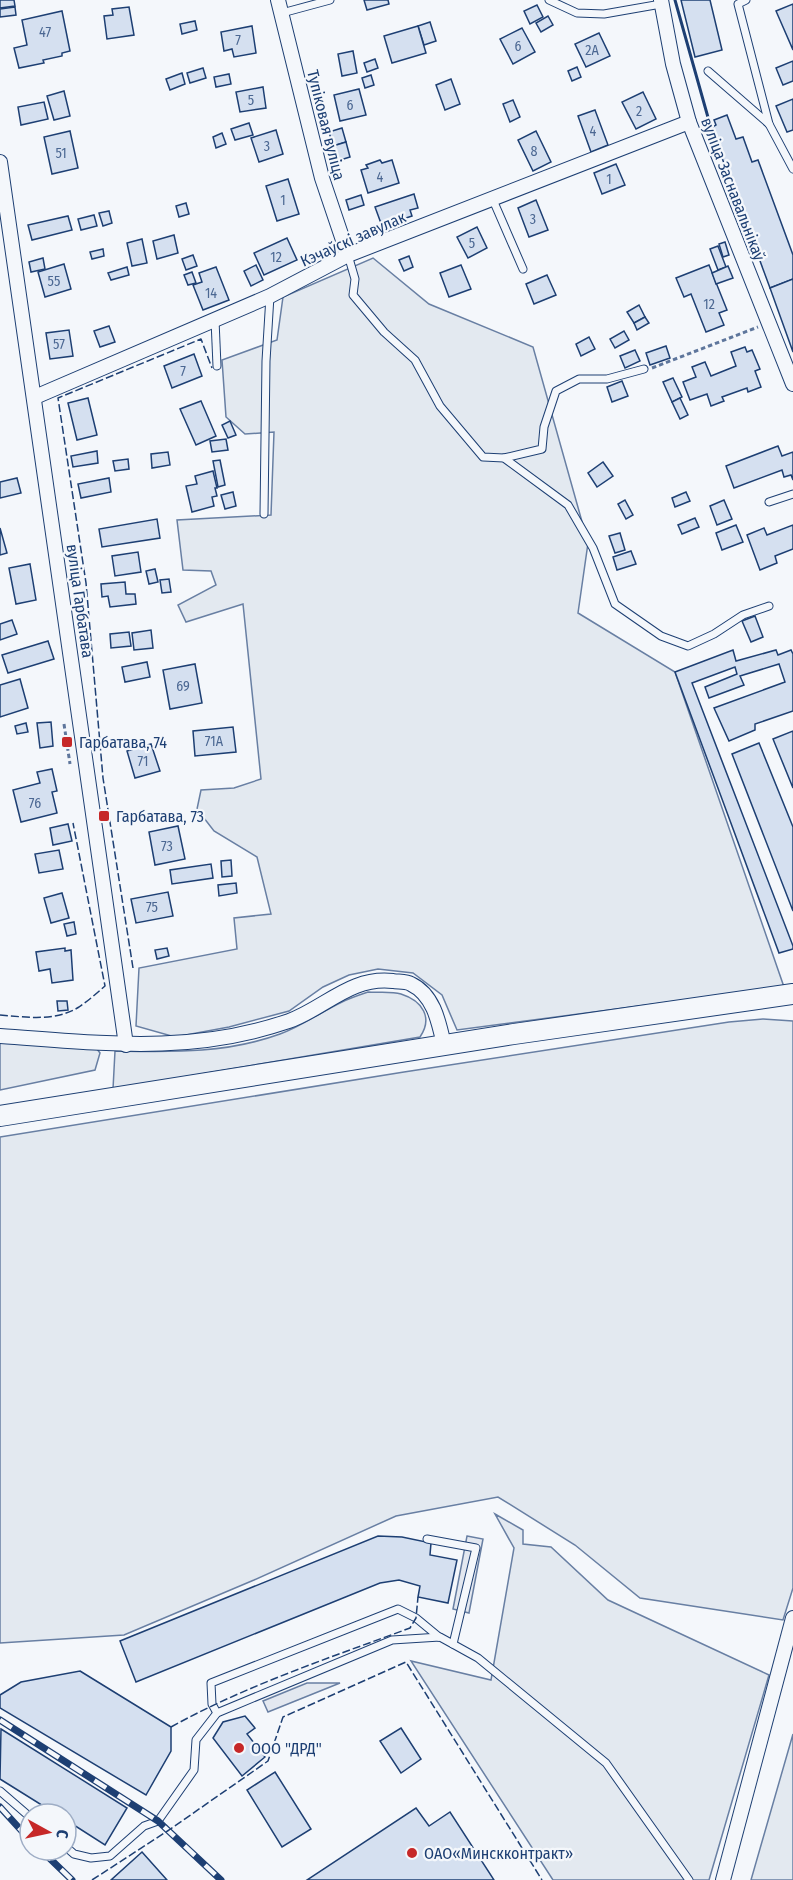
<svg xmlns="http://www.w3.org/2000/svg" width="793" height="1880" font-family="'Fira Sans Condensed',sans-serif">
<rect width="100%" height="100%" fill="#f4f7fb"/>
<g fill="#e3e9f0" stroke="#687fa3" stroke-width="1.5">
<polygon points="373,258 429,304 533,347 588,543 578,613 675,672 784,987 457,1030 442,995 413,973 378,969 349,975 323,987 289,1011 229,1027 175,1037 136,1026 139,968 237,949 234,918 271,914 257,857 214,831 197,809 201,790 234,788 261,779 243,604 186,622 178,605 216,585 211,571 183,570 177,520 271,515 274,432 245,434 226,417 222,360 277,340 283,297"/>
<path d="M368,992C378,993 391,991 401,994C423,1001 433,1018 420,1037L113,1089L115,1051C172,1052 225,1054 280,1034C302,1026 321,1012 342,1002C350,998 359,995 368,992Z"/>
<polygon points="763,1019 793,1021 793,1588 783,1620 640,1598 575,1545 498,1497 396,1516 254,1580 124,1635 0,1643 0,1137 404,1072 729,1022"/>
<polygon points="0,1040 94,1045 100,1053 95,1070 0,1090"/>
<polygon points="495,1514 523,1530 523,1544 551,1547 608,1600 769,1675 709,1880 553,1880 411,1661 491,1680 514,1548"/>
<polygon points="793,1734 793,1880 751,1880"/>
</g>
<g fill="#e3e8f0" stroke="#687fa3" stroke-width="1.5">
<polygon points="467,1536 483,1539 469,1613 453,1609"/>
<polygon points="307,1683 340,1683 268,1712 263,1701"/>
</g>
<g fill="#d5e0f0" stroke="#1d3f73" stroke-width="1.5">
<polygon points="0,0 14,0 15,6 0,8"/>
<polygon points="364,0 388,0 389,4 367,10"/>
<polygon points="681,0 710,0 722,50 695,57"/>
<polygon points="793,4 793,50 776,11"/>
<polygon points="537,5 543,17 530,24 524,11"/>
<polygon points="15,7 16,15 0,17 0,9"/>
<polygon points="129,7 134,35 107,39 104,16 113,15 112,9"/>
<polygon points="62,11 70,51 62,53 62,56 43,60 44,63 19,68 14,48 27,45 22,20"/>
<polygon points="548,16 553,25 541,32 536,23"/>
<polygon points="195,21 197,30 182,34 180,24"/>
<polygon points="430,22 436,41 424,45 418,26"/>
<polygon points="252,26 256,53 234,57 232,49 224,51 221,32"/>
<polygon points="418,26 426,53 392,63 384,36"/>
<polygon points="522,28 535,52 513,64 500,39"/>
<polygon points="599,33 610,56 586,67 575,44"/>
<polygon points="353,51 357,73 342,76 338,54"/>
<polygon points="375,59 378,68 367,72 364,63"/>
<polygon points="793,61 793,81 783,85 776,68"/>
<polygon points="577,67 581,77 572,81 568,71"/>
<polygon points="203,68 206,78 190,83 187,73"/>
<polygon points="182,73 185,84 170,90 166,79"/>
<polygon points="229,74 231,84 216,87 214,77"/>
<polygon points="371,75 374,85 365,88 362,78"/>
<polygon points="451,79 460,104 445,110 436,85"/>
<polygon points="263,87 266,108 240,112 236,92"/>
<polygon points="359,89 366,115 340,121 334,95"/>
<polygon points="64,91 70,116 54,120 47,96"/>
<polygon points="643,92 656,119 636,129 622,102"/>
<polygon points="793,99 793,130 787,132 776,106"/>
<polygon points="513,100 520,117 510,122 503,104"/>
<polygon points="44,102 48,119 21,125 18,107"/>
<polygon points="595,110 608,145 591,152 578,116"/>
<polygon points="727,115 736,139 743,137 752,162 758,160 793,255 793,279 770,288 711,128 716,125 714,120"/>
<polygon points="249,123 253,135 235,140 231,129"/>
<polygon points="342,128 346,142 333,146 329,132"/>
<polygon points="276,130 283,154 259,162 251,138"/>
<polygon points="70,131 78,168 52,174 44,137"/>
<polygon points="536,131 551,162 533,171 518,140"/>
<polygon points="222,133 226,144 216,148 213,137"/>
<polygon points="346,142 350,157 337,161 333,146"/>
<polygon points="380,160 382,163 392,160 399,183 368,193 361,170 368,168 366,165"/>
<polygon points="616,164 625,185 602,194 594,173"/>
<polygon points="288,179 299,214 277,221 266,186"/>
<polygon points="414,194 418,208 410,210 412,216 382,226 375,207"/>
<polygon points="361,195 364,205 349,210 346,200"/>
<polygon points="536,200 548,230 529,237 518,208"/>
<polygon points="186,203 189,214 179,217 176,206"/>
<polygon points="109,211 112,223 103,226 99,213"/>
<polygon points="94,215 97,226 81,230 78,219"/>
<polygon points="68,216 72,230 32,240 28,225"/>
<polygon points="477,227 487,248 468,258 457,237"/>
<polygon points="174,235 178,253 157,259 153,241"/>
<polygon points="287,238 297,260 264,275 254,253"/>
<polygon points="142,239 147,263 132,266 127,243"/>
<polygon points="725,242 729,255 723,257 719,244"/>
<polygon points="718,246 726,267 718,270 710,249"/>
<polygon points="103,249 104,256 92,259 90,252"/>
<polygon points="193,255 197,266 186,270 182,259"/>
<polygon points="409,256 413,267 404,271 399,260"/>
<polygon points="43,258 45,269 31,272 29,262"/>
<polygon points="64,264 71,289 45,297 38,272"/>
<polygon points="256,265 263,280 251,286 244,271"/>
<polygon points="461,265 471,289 449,297 440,273"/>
<polygon points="709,265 727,310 719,313 724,325 706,332 691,294 684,297 676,278"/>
<polygon points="728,266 733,278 716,284 712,273"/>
<polygon points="127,267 129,275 111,280 108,273"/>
<polygon points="216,267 229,300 203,310 193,285 202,282 199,273"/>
<polygon points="192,272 196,283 188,285 184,275"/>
<polygon points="547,275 556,295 534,304 526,284"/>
<polygon points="793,279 793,352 770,288"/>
<polygon points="639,305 645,317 634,323 627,312"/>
<polygon points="645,317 649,323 637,330 634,323"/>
<polygon points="109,326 115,342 100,347 94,331"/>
<polygon points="69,330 73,356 50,359 46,333"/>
<polygon points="624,331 629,340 615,348 610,339"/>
<polygon points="589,337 595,349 581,356 576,344"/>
<polygon points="666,346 670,358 650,365 646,353"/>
<polygon points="745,347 747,352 752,350 760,369 755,371 761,387 748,392 747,388 722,397 724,401 711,406 707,394 690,400 683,382 696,377 692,367 705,362 711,376 736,366 731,352"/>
<polygon points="635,350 640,361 625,368 620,356"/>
<polygon points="194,354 202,376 172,388 164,366"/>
<polygon points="673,378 682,397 672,402 663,382"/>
<polygon points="622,381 628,396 612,402 607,387"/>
<polygon points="88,398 97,435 77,440 68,403"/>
<polygon points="680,398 688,415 680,419 672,402"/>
<polygon points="201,401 216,436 196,445 180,409"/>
<polygon points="230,421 236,435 228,438 222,425"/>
<polygon points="226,439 228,450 212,452 210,441"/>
<polygon points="778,446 782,456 793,452 793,480 791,475 784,477 782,470 734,488 726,466"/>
<polygon points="97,451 98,463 73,467 71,456"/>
<polygon points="168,452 170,465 152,468 151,454"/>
<polygon points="128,459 129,469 115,471 113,461"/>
<polygon points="220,460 225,485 218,487 213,461"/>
<polygon points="603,462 613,476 597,487 588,473"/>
<polygon points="213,471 217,488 215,488 217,496 212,497 214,506 192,512 186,486 197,484 195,476"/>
<polygon points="17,478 21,493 0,498 0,482"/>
<polygon points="109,478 111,492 81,498 78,484"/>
<polygon points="233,492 236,506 225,509 221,495"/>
<polygon points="686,492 690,501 675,507 672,498"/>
<polygon points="625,500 633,515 626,519 618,504"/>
<polygon points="724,500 732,519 717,525 710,506"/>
<polygon points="695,518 699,527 682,534 678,525"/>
<polygon points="157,519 160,538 102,547 99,529"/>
<polygon points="736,525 743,542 722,550 716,533"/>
<polygon points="793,525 793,549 775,556 777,563 760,570 747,535 764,528 767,535"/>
<polygon points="0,528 7,553 0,555"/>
<polygon points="620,533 625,550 615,553 609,536"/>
<polygon points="631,551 636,564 617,570 613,557"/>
<polygon points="138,552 141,572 115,576 112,556"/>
<polygon points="30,564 36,600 16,604 9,568"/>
<polygon points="155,569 158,582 149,584 146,571"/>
<polygon points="169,579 171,592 162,593 160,580"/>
<polygon points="125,582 126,594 135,594 136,604 110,607 108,596 102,597 101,584"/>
<polygon points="755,616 763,637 751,642 742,621"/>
<polygon points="12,620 17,634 0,640 0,624"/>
<polygon points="151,630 153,648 134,650 132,633"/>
<polygon points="129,632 131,646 111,648 110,634"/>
<polygon points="48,641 54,659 8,673 2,655"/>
<polygon points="733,650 736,661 776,650 778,655 791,650 793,654 793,711 755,724 755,730 729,741 714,708 785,682 779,664 740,676 744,685 709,698 705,687 737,674 735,667 692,683 793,946 793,949 779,953 675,672"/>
<polygon points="147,662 150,677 125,682 122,667"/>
<polygon points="195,664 202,703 170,709 163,670"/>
<polygon points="20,679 28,708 0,717 0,685"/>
<polygon points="51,722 53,746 40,748 37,723"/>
<polygon points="26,723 28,732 17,734 15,726"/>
<polygon points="233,727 236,752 195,756 193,731"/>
<polygon points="793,731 793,788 773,739"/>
<polygon points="759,743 793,827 793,911 732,754"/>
<polygon points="151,744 160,771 135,778 127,751"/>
<polygon points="52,769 57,791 52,792 57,813 21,822 13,790 40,783 37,772"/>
<polygon points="68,824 72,841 53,845 50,828"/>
<polygon points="178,826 185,859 155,865 149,832"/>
<polygon points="59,850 63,869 39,873 35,854"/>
<polygon points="231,860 232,876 222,877 221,861"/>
<polygon points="211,864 213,878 172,884 170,870"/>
<polygon points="236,883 237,893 219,896 218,885"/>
<polygon points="168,892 173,916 136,923 131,899"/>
<polygon points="62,893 69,918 51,923 44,898"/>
<polygon points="74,922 76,934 67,936 64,924"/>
<polygon points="65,948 65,951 71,950 73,980 52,983 50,969 39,971 36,952"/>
<polygon points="167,948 169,956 157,959 155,950"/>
<polygon points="57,1001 67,1001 68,1010 58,1011"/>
<polygon points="378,1536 402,1537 431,1543 430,1555 457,1560 448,1603 418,1597 420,1586 399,1580 380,1583 136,1682 120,1641"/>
<polygon points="80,1671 171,1727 171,1751 146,1795 0,1708 0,1695 21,1682"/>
<polygon points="245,1716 255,1728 247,1734 265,1757 242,1776 213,1738 223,1722"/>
<polygon points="401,1728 421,1759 401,1773 380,1741"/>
<polygon points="1,1729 127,1808 105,1845 66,1820 66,1814 56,1814 0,1779"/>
<polygon points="275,1772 311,1829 282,1847 247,1790"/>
<polygon points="416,1808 429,1826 450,1812 494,1880 307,1880"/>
<polygon points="142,1852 167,1880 111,1880"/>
</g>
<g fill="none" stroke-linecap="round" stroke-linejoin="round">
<g stroke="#1d3f73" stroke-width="9">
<g id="lane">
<polyline points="549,0 577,13 604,14 661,4"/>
<polyline points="746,0 738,4 769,124 793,169"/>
<polyline points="282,13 330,0"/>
<polyline points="708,71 769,124"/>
<polyline points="493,200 523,269"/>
<polyline points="348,255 355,279 353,295 384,332 415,360 440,406 483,457 504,458 568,505 593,548 615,604 661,636 688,646 714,634 743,615 769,606"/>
<polyline points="215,320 217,366"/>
<polyline points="504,458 542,449 544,427 556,391 579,379 607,379 644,369"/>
<polyline points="769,502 793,494"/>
<polyline points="264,514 266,361 270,296"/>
<polyline points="427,1539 476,1548 453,1644"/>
<polyline points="217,1713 212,1704 211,1683 398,1609 416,1618 439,1637"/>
<polyline points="0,1791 30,1817"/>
<polyline points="66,1847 74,1854 91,1858 110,1856 144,1826 158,1821 194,1770 196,1740 217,1713 392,1640 440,1637 478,1658 606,1763 689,1880"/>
</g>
</g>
<g stroke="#1d3f73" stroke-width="16">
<g id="street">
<polyline points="278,0 322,178 348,255"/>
<polyline points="661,0 673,64 689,122 793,384"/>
<polyline points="0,162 126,1045"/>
<polyline points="35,397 270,296 348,255 689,122"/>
<path d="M0,1036C102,1043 190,1055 289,1021C325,1008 351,976 393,981C398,982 406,981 411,984C434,995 439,1023 444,1045"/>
<polyline points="723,1880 793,1618"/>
</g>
</g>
<g stroke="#1d3f73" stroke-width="22">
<polyline id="secondary" points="0,1116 514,1034 793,994"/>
</g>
<g stroke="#5e769c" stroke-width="3" stroke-dasharray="4.5 3" stroke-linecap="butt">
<polyline points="652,368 758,327"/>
<polyline points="64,724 70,764"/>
</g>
<use href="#lane" stroke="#f4f7fb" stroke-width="7"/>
<use href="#street" stroke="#f4f7fb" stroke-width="14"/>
<use href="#secondary" stroke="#f4f7fb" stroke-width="20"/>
<g stroke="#1d3f73" stroke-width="7">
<g id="rail">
<polyline points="0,1720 158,1821 221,1880"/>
<polyline points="0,1807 30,1840"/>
<polyline points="41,1850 72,1880"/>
</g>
</g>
<use href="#rail" stroke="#f4f7fb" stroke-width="4.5" stroke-dasharray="14" stroke-linecap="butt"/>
<g stroke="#1d3f73" stroke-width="1.5" stroke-dasharray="8 3" stroke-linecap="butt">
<polyline points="133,968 103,778 86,583 58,398 201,339 212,368"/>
<path d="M0,1015C26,1017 55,1022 79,1007C88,1001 97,993 105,986L73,823"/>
<path d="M171,1727C247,1685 329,1658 410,1628L416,1618L418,1597"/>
<polyline points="92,1880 169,1830 268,1761 283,1717 406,1662 542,1880"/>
</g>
<polyline stroke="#1d3f73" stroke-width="3" points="675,0 711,128"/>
</g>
<g fill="#c62828" stroke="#f4f7fb" stroke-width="2">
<rect x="61" y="736" width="12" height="12" rx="3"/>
<rect x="98" y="810" width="12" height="12" rx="3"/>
<circle cx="239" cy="1748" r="6"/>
<circle cx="412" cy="1853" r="6"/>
</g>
<g text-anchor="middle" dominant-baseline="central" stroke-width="4.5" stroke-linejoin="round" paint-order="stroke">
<g font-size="14" fill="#4b6792">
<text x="45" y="32">47</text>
<text x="238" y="40">7</text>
<text x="518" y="46">6</text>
<text x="592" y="50">2А</text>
<text x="251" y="100">5</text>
<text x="350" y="105">6</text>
<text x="639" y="111">2</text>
<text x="593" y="131">4</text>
<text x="267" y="146">3</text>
<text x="534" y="151">8</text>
<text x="61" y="153">51</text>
<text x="380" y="177">4</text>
<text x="609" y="179">1</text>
<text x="283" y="200">1</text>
<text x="533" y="219">3</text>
<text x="472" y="243">5</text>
<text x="276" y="257">12</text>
<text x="54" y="281">55</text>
<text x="211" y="293">14</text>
<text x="709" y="304">12</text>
<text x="59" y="344">57</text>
<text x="183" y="371">7</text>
<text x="183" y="686">69</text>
<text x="214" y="741">71А</text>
<text x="143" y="761">71</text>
<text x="35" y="803">76</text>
<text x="167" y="846">73</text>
<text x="152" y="907">75</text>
</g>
<g font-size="16" fill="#1d3f73" stroke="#f4f7fb">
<text transform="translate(326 125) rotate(76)">Тупіковая вуліца</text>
<text transform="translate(733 189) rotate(69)">вуліца Заснавальнікаў</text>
<text transform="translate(353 239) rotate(-24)">Кэчаўскі завулак</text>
<text transform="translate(80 601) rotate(82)">вуліца Гарбатава</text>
</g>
<g font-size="16" fill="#1d3f73" stroke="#f4f7fb" text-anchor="start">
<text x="79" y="742">Гарбатава, 74</text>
<text x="116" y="816">Гарбатава, 73</text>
<text x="251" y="1748">ООО "ДРД"</text>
<text x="424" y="1853">ОАО«Минскконтракт»</text>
</g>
</g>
<g transform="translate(48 1832) rotate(98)"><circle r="28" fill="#f4f7fb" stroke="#9eadc5" stroke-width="1.5"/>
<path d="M0-4.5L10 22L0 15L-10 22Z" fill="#c62828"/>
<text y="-9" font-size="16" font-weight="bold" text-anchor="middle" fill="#1d3f73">С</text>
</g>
</svg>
